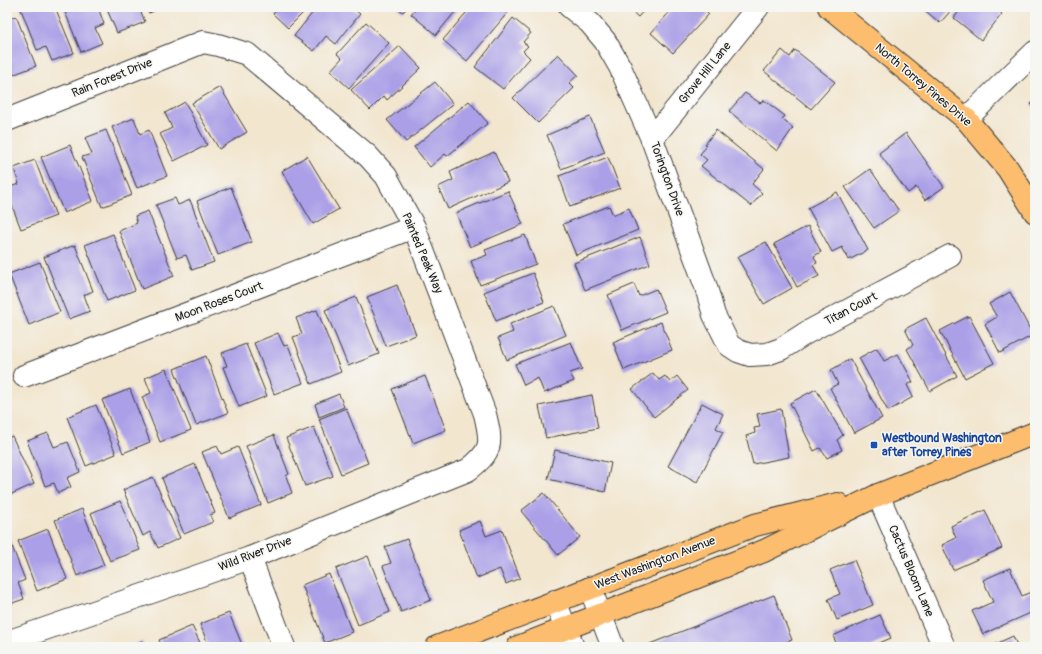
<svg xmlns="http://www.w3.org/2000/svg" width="1042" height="654" font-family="Pangolin,sans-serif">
<rect width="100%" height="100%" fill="#f6f6f2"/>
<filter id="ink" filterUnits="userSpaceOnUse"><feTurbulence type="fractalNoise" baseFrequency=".025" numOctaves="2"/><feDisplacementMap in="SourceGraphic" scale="8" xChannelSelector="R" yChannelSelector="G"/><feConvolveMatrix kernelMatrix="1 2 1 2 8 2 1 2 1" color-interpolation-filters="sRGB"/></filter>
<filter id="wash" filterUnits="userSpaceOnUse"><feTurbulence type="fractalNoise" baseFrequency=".012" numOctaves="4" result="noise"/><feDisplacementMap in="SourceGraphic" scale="16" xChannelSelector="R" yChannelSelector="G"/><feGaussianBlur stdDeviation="0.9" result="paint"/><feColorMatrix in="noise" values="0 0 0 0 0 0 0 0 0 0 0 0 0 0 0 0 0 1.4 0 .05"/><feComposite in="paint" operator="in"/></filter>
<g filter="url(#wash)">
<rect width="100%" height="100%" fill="#f2e6cf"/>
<g id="blocks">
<g fill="#aba0e7">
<polygon points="20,7 55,7 74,53 52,61 46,47 37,50"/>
<polygon points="63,7 98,7 104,24 95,28 102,43 81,52"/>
<polygon points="106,7 139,7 145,22 117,33"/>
<polygon points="147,7 164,7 149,13"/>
<polygon points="280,7 309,7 288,28 273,14"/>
<polygon points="317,7 351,7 360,14 336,44 326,36 314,51 294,36"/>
<polygon points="396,7 408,7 403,12"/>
<polygon points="417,7 459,7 436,35 411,14"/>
<polygon points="471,7 476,7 478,9 480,7 504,7 509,11 467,61 443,40"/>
<polygon points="627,7 647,7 638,17"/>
<polygon points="674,7 702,7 709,14 673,53 651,33"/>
<polygon points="921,7 954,7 940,23"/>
<polygon points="962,7 994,7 1002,14 981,40 954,18"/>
<polygon points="16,16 36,66 7,77 7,19"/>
<polygon points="513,18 531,33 523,42 528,46 523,51 530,58 503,89 475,67"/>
<polygon points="366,22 389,43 349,88 330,71 342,58 337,54"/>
<polygon points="400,46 421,68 387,100 384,96 370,110 351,90"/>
<polygon points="782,50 790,57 795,50 835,82 811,109 764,71"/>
<polygon points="558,54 578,75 569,83 574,88 538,123 513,98"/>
<polygon points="435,82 453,104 406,142 387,120"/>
<polygon points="220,87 247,132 219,149 192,103"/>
<polygon points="745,93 760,103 764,100 785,116 782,119 793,128 777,151 729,111"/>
<polygon points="1035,100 1035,109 1031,104"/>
<polygon points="469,101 488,123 447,156 445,154 430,167 414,147"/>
<polygon points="185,102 207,145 174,161 160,134 172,128 165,113"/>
<polygon points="590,117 605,152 561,169 547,135"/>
<polygon points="134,118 140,134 149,130 167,176 137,188 112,127"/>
<polygon points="106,130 132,195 102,207 82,157 92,154 85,138"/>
<polygon points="716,130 764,169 752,184 762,193 751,206 701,166 707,160 700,154 707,146 705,144"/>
<polygon points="906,133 944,187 925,200 916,187 908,193 879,153"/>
<polygon points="70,145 93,201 64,213 41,157"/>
<polygon points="494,152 508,182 448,209 438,187 453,180 450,172"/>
<polygon points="307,156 339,209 313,224 282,171"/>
<polygon points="608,157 620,188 570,207 559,176"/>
<polygon points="35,160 56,216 21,229 7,193 7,188 19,184 14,168"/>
<polygon points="870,169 899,211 874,228 845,187"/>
<polygon points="231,187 252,242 218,255 197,201"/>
<polygon points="508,191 523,224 470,247 456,213"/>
<polygon points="837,192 868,250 849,260 842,247 832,252 808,208"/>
<polygon points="175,198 178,205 190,200 214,262 192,270 186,255 177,258 156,205"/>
<polygon points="609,206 613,215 629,208 638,230 576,255 563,224"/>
<polygon points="148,211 174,276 142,289 119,231 137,223 135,216"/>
<polygon points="808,226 821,252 814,256 817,263 813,265 819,276 797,287 774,244"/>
<polygon points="113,234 135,290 107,301 85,245"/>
<polygon points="525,235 536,264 480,285 471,261 487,255 485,250"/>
<polygon points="640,237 650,264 585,290 574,263"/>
<polygon points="766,242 792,288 764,304 737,257"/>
<polygon points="75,245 93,291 84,295 90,311 69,319 44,257"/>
<polygon points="40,262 60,312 29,325 9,274"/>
<polygon points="533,273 544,302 496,321 484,292"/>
<polygon points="634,284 639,296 656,289 666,312 622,330 608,295"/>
<polygon points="397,285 416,335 386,346 367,297"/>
<polygon points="1010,292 1033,335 1000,353 985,324 997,317 989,304"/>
<polygon points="356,297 379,354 348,366 325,310"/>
<polygon points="554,306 566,335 507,360 498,338 513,332 510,324"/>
<polygon points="317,310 341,372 311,384 293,337 302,334 296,318"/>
<polygon points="969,316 994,363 965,378 940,331"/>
<polygon points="926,318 957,376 930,391 907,349 913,345 905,329"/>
<polygon points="661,322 672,350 624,370 613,342"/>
<polygon points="278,333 284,346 288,345 303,383 274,394 254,343"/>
<polygon points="571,342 582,369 570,373 574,381 544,393 538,378 524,385 515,364"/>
<polygon points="246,344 267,396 239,407 223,367 227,366 222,353"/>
<polygon points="877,348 884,361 898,354 913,382 907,385 913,397 888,411 859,358"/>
<polygon points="206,356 228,413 196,425 174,369"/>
<polygon points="850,359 882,418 854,433 830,388 838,384 831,370"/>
<polygon points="166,369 191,430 160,442 142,397 151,393 145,378"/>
<polygon points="653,373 659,380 665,376 670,382 677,376 688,390 654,417 632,389"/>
<polygon points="425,376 446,430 413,443 392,389"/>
<polygon points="130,389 150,442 123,453 102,400"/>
<polygon points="816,389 843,435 837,440 842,450 827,458 820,448 814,451 790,403"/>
<polygon points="339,394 344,407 319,417 315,404"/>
<polygon points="592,395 598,428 546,438 539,406"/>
<polygon points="702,403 723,414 716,428 723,432 697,482 668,466"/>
<polygon points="96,405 116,454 86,466 67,417"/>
<polygon points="346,408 368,463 341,474 319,419"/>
<polygon points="781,409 789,457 753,464 746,436 755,433 754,428 760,427 757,414"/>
<polygon points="314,427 333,476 305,486 286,438"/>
<polygon points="48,433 54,447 68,442 80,472 67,478 71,487 58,493 54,483 45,486 27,441"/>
<polygon points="274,435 289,474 286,476 292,493 268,503 246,446"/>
<polygon points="12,436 34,484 7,496 7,438"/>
<polygon points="217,446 221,454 238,447 261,505 229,518 202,452"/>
<polygon points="555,450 611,463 605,492 548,479"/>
<polygon points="195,464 215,513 210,515 213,522 184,534 162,478"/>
<polygon points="153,477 180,538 158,548 150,532 143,536 123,490"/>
<polygon points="544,493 580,537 558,555 521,511"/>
<polygon points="120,501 140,550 110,561 91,513"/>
<polygon points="82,509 104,565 77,576 55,520"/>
<polygon points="985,510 1002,548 953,570 942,545 956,538 951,526"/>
<polygon points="480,521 486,536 502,530 520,578 506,584 500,569 477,578 459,530"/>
<polygon points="48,529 67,579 37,591 18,541"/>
<polygon points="7,533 25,580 18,583 24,599 7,605"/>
<polygon points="407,539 431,600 401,612 383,566 391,563 385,547"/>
<polygon points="368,556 390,612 358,625 336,569"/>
<polygon points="854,560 873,605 837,620 828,599 840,594 830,570"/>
<polygon points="1010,568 1022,596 1035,590 1035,611 983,634 972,611 993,602 983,580"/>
<polygon points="329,574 352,632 325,643 302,585"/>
<polygon points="774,595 792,640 778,645 778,647 642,647"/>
<polygon points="229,613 243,647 209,647 200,624"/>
<polygon points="880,615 891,638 870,647 838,647 833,636"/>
<polygon points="192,626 202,647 162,647 159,640"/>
<polygon points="1013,636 1018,647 989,647"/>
<polygon points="142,641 144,647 128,647"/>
</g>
</g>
</g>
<g filter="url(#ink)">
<use href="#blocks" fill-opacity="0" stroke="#3c3a37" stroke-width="1"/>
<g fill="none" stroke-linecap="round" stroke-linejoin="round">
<g stroke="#3c3a37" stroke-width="24">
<g id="minor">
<polyline points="570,7 590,23 605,41 620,67 652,139 706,287 714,315 729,345 738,351 750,355 767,354 781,349 806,333 950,256"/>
<polyline points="966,119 1035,52"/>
<path d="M7,120L203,42L218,45L247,54L368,156L386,176L414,227L485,414C492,443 493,451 468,470L250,558L7,642"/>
<polyline points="652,139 758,7"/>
<polyline points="24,376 414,227"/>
<polyline points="878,495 944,647"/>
<polyline points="250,558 284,647"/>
<polyline points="590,588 613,647"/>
<polyline points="555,601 573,647"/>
</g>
</g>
<g stroke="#3c3a37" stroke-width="24">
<g id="major">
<polyline points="829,7 966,119 1008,169 1035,212"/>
<polyline points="437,647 755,525 838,504"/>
<polyline points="518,647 764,551 878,495 1035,433"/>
</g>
</g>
<use href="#minor" stroke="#fff" stroke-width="22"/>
<use href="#major" stroke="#fcbd6e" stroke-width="22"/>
</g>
</g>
<rect fill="#1a4fb4" stroke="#f6f6f2" stroke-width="1.5" x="870" y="441" width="8" height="8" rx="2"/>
<g text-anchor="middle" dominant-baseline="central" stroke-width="3" stroke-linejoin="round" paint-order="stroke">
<g font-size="12" fill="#1c1c1c" stroke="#f6f6f2">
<text transform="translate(705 73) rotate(-51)">Grove Hill Lane</text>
<text transform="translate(112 78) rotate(-22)">Rain Forest Drive</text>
<text transform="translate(923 85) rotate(40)">North Torrey Pines Drive</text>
<text transform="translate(667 179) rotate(70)">Torington Drive</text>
<text transform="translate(422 253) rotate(67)">Painted Peak Way</text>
<text transform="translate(219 302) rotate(-21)">Moon Roses Court</text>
<text transform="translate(851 309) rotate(-28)">Titan Court</text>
<text transform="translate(255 554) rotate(-21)">Wild River Drive</text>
<text transform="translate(655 563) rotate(-21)">West Washington Avenue</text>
<text transform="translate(911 571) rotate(67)">Cactus Bloom Lane</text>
</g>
<g font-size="12" font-weight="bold" fill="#164399" stroke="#f6f6f2" text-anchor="start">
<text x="882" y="438">Westbound Washington<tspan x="882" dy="14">after Torrey Pines</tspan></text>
</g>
</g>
<rect width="1042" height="654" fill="none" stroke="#f6f6f2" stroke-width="24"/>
</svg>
